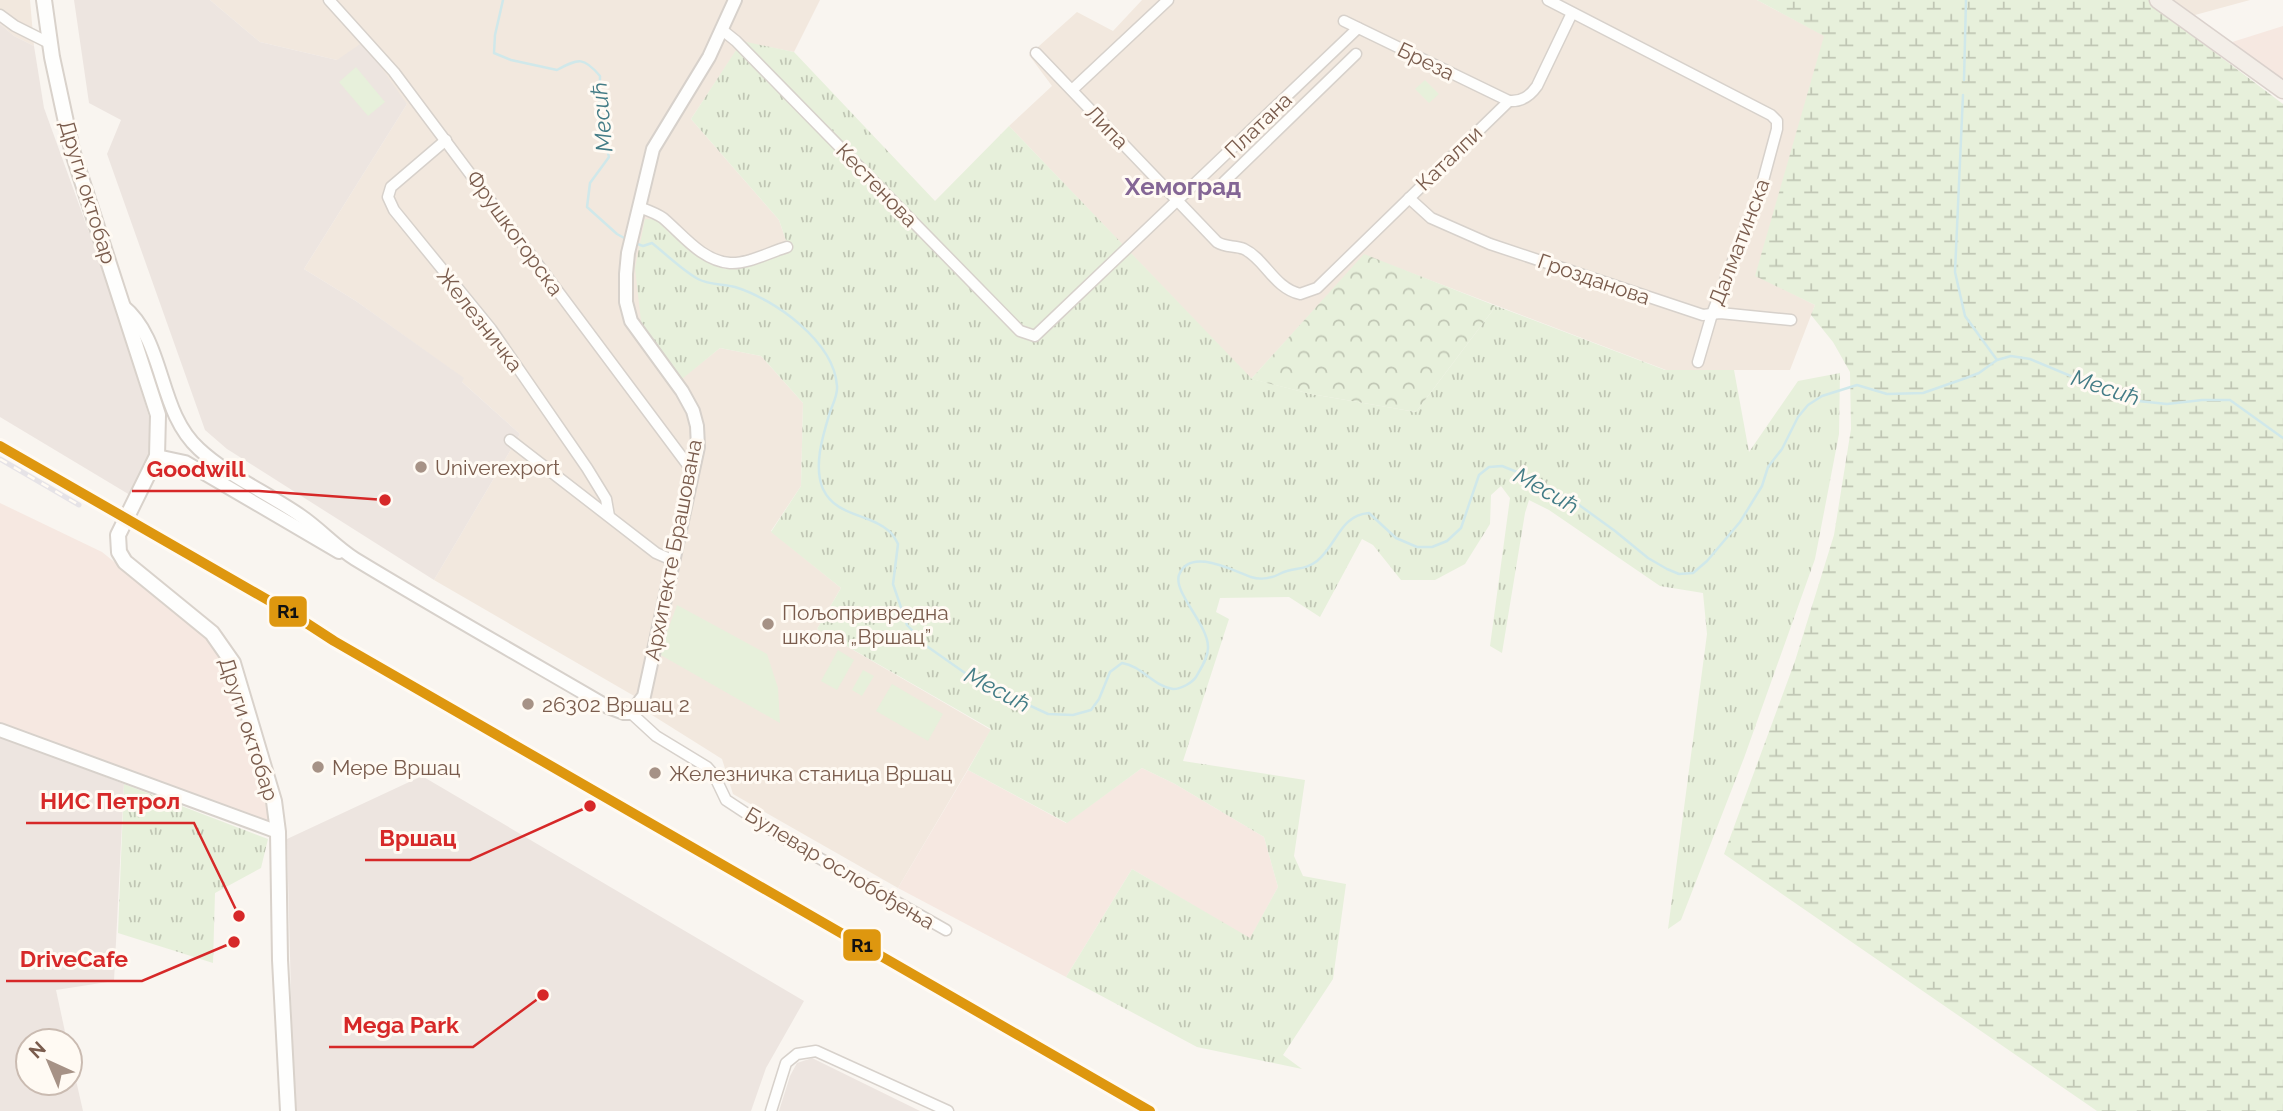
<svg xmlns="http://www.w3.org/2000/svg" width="2283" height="1111" font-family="Raleway,sans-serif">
<defs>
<pattern id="grass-tufts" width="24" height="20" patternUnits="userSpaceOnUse" patternTransform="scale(1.75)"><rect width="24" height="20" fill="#e7f0db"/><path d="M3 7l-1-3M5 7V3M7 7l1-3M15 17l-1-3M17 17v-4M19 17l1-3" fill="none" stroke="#c0c6b4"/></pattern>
<pattern id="forest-crowns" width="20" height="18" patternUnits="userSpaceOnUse" patternTransform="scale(1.75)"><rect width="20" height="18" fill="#e7f0db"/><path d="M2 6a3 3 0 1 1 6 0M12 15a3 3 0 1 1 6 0" fill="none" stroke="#c0c6b4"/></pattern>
<pattern id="wetland-marsh" width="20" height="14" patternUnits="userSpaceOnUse" patternTransform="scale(1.75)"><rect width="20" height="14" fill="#e7f0db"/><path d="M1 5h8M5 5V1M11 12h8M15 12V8" fill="none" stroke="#c0c6b4"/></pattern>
</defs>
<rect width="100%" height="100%" fill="#f9f5f0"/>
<g fill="#f2e8de">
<polygon points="0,0 30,0 34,46 14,36 0,24"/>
<polygon points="210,0 820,0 794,52 742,42 691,119 779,220 790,252 727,269 704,258 677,239 657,219 682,378 720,348 761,356 803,403 801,486 771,531 841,588 817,629 991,730 898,888 733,794 722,759 644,710 648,704 434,580 520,434 461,381 463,378 356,301 304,269 407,104 337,60 260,42"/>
<polygon points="1142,0 1757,0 1825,36 1756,275 1815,305 1790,370 1666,370 1364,255 1251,379 1009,126 1052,86 1029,55 1077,12 1113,31"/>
<polygon points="2149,0 2250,0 2173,21"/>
</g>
<g fill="#f6e8e1">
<polygon points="2283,26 2283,81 2229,43"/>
<polygon points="0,503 102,552 214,642 226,667 276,829 0,726"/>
<polygon points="1142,768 1175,784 1264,837 1278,887 1250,939 1132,869 1066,977 898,888 968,770 1066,823"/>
</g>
<g fill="#ede5e0">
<polygon points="74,0 210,0 260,42 337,60 363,42 407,104 304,269 356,301 464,378 462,382 520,434 434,580 227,449 205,430 107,154 121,120 89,103"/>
<polygon points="0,24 14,36 34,46 44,108 115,304 153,430 152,454 130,495 0,417"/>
<polygon points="0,736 124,784 114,981 56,990 67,1041 28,1041 28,1083 70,1083 70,1054 83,1111 0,1111"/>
<polygon points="422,776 804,1001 766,1068 751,1111 294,1111 287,839"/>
<polygon points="812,1058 920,1111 779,1111 790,1076 797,1063"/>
</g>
<g fill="url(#grass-tufts)">
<path d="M742,41L794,52L935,201L1009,126L1252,379L1311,394L1416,412L1496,306L1665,370H1734L1749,452L1798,381L1840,373L1839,434L1815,559L1744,758L1681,920L1668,929L1707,634L1703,593L1660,586L1549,510L1529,500L1525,513L1502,653L1490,646L1510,498L1501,486L1491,495L1490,524L1465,564L1435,580H1401L1373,545L1362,539L1320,617L1289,597L1220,598L1216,612L1229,619L1183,761L1305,780L1294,856L1303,876L1346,884L1333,979L1283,1055L1302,1069L1197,1047L1066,977L1132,869L1250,938L1278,887L1264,837L1175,784L1142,768L1067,823L968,770L991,729L817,629L841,588L771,532L801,486L803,403L761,356L720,348L682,379L642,330L635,268L645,219H657C670,232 708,267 727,269C736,269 779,255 790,252L779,220L691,119Z"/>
<polygon points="124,784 268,839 261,868 215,893 213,963 118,933"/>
</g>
<polygon fill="url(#forest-crowns)" points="1364,254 1496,306 1416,412 1311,394 1251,379"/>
<polygon fill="url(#wetland-marsh)" points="1757,0 2149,0 2173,21 2283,104 2283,1111 2097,1111 1724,854 1795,661 1834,535 1851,429 1850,372 1833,342 1811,315 1815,305 1755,276 1824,36"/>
<g fill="#e7f0db">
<polygon points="356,67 385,102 368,116 339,82"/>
<polygon points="1425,80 1439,94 1429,103 1415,89"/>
<polygon points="677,605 767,654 778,688 780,723 659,654"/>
<polygon points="838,650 854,660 837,690 821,681"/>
<polygon points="863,670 874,676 862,696 852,690"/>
<polygon points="892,684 943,714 928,741 876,711"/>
</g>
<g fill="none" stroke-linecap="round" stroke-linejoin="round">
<g stroke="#d0e8ea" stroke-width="2.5">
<path d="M503,0L495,35L494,53L511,60L557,70C579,58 584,57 600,76L599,120L609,157L590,183L587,207L617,234L626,239"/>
<polyline points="1964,80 1966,0"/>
<polyline points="1963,95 1955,272 1965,316 1997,360"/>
<path d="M635,243L643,246L652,243C667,255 682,270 698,279C709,285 723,284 735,287C774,299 834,341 837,386C838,394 833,404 830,412C823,435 813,466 823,489C836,517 869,513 889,531C893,534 896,540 898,544L893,584L907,625L928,647L975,680L1048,714L1073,715L1091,710L1099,699L1110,672L1122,663C1142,666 1153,686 1173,689C1181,689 1192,683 1196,677C1201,668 1208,658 1208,648C1209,625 1173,593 1179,575C1190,546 1235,572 1251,577C1257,579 1266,579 1272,577C1277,576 1282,572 1287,571C1298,568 1307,569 1317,561C1337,545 1340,515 1369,513L1396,538L1417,547H1432L1447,541L1461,528L1479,475L1489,467L1502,466L1527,476L1575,502L1615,531L1648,558L1667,569L1679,574L1693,573L1707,561L1740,522L1762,486L1768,467L1782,449L1798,417L1808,405L1822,396L1857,385L1887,394L1923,393L1966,378L1979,373L1997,360L2011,356L2030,359L2097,387H2115L2138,401L2167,404L2202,400H2230L2283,438"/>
</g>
<g stroke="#d7d1cb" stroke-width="13">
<g id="minor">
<polyline points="329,0 394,72 693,472"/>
<polyline points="1548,0 1771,115 1777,121 1777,129 1760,192 1712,314 1698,362"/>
<polyline points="0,15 15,26 49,43"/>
<polyline points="1344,21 1509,101"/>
<polyline points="721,29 736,41 1020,331 1035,336 1358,28"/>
<path d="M1036,53L1217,242C1226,248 1235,245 1244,249C1265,259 1274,288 1300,294L1317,288L1509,101C1522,102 1530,96 1537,86L1572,13"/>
<polyline points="1072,90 1168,0"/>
<polyline points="446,140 391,187 388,197 394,210 491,329 587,468 606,499 609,516"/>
<polyline points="1224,182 1356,54"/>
<polyline points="1409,198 1431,218 1490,244 1703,315 1720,313 1791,320"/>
<path d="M639,207C647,210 656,213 663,218C683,235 702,261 730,263C748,264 770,252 787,247"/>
<polyline points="510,440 656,553 672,560"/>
<polyline points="631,713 656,736 707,767 714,775 726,800 782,837 946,930"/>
<polyline points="771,1111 786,1063 797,1054 816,1051 948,1111"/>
</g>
</g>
<g stroke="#d7d1cb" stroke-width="16">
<g id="tertiary">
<path d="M123,306C166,341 157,411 199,449C228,476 268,493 301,516C320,529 336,547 355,559C439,610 524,658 608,707L624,713H631L644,696L698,447L697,426L693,411L682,391L631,321L626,302V274L628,253L653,149L709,57L735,0"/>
<polyline points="157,456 185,462 339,552"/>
<polyline points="0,730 278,832"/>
</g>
</g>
<g stroke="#d9d2cb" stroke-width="18">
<polyline id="secondary" points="44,0 52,57 72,150 158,415 157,456 118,535 119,552 125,562 212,633 233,663 274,801 278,832 280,960 288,1111"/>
</g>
<g stroke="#dad1cc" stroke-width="19">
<polyline id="primary" points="2158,0 2283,90"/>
</g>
<use href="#minor" stroke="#fefefd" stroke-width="10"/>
<use href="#tertiary" stroke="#fefefd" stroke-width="12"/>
<use href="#secondary" stroke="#fefefd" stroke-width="14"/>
<use href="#primary" stroke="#f3eee8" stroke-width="16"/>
<g stroke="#e6e3e7" stroke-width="5">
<g id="rail">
<polyline points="0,446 294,615 334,641 1134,1102"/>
<polyline points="0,459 79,505"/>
</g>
</g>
<use href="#rail" stroke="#fffaf3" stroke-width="2.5" stroke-dasharray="8" stroke-linecap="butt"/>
<g stroke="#fffaf3" stroke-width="16">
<polyline id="rail-1" points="0,446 294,615 334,641 1150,1111"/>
</g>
<use href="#rail-1" stroke="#de970f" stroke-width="10"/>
</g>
<g fill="#a69286" stroke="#fffaf3" stroke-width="2.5">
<circle cx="421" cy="467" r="7"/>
<circle cx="768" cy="624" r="7"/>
<circle cx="528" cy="704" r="7"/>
<circle cx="318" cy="767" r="7"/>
<circle cx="655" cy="773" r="7"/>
</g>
<g text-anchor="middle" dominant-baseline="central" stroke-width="6" stroke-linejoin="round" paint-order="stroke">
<g font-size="21" fill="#7a5c4d" stroke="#fffaf3">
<text transform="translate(1426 61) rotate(26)">Бреза</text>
<text transform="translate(1258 125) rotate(-44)">Платана</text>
<text transform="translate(1107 127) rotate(46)">Липа</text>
<text transform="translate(1449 158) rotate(-44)">Каталпи</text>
<text transform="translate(877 185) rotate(46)">Кестенова</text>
<text transform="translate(88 192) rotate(73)">Други октобар</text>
<text transform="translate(515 233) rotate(54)">Фрушкогорска</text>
<text transform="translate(1739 242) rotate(-69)">Далматинска</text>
<text transform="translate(1594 279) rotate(19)">Грозданова</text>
<text transform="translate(480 320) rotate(52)">Железничка</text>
<text transform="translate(673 550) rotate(-79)">Архитекте Брашована</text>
<text transform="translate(249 729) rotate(72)">Други октобар</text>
<text transform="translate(840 868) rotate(31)">Булевар ослобођења</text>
</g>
<g font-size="21" fill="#7a5c4d" stroke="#fffaf3" text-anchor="start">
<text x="435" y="467">Univerexport</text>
<text x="782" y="612">Пољопривредна<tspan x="782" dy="24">школа „Вршац”</tspan></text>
<text x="542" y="704">26302 Вршац 2</text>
<text x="332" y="767">Мере Вршац</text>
<text x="669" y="773">Железничка станица Вршац</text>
</g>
<g font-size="23" font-style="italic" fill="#437c86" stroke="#fffaf3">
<text transform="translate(601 117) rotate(-95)">Месић</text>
<text transform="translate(2106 387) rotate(18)">Месић</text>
<text transform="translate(1547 490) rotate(29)">Месић</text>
<text transform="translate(998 689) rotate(28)">Месић</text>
</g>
<g font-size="24" font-weight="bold" fill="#846695" stroke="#fffaf3">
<text x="1183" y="186">Хемоград</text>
</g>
</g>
<path fill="none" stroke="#d62828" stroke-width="2.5" d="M385 500L259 491H132M239 916L194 823H26M590 806L470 860H365M234 942L142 981H6M543 995L473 1047H329"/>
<g fill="#d62828" stroke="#fffaf3" stroke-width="2.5">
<circle cx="385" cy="500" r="7"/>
<circle cx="239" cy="916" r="7"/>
<circle cx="590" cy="806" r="7"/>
<circle cx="234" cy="942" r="7"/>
<circle cx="543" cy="995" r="7"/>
</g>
<g font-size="23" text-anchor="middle" font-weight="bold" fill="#d62828" stroke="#fffaf3" stroke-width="6" stroke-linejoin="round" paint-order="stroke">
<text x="196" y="477">Goodwill</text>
<text x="110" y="809">НИС Петрол</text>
<text x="418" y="846">Вршац</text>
<text x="74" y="967">DriveCafe</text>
<text x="401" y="1033">Mega Park</text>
</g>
<g stroke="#fffaf3" stroke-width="2.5">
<rect x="268" y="595" width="40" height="33" rx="7" fill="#de970f"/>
<rect x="842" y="928" width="40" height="34" rx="7" fill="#de970f"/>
</g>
<g font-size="19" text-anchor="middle" font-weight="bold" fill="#111">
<text x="288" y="618">R1</text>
<text x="862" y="952">R1</text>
</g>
<g transform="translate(49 1062) rotate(316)"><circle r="33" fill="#fffaf3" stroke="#cabbb1" stroke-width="2"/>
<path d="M0-5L12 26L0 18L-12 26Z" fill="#a69286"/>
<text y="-10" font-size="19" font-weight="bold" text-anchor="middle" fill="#7a5c4d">N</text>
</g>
</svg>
